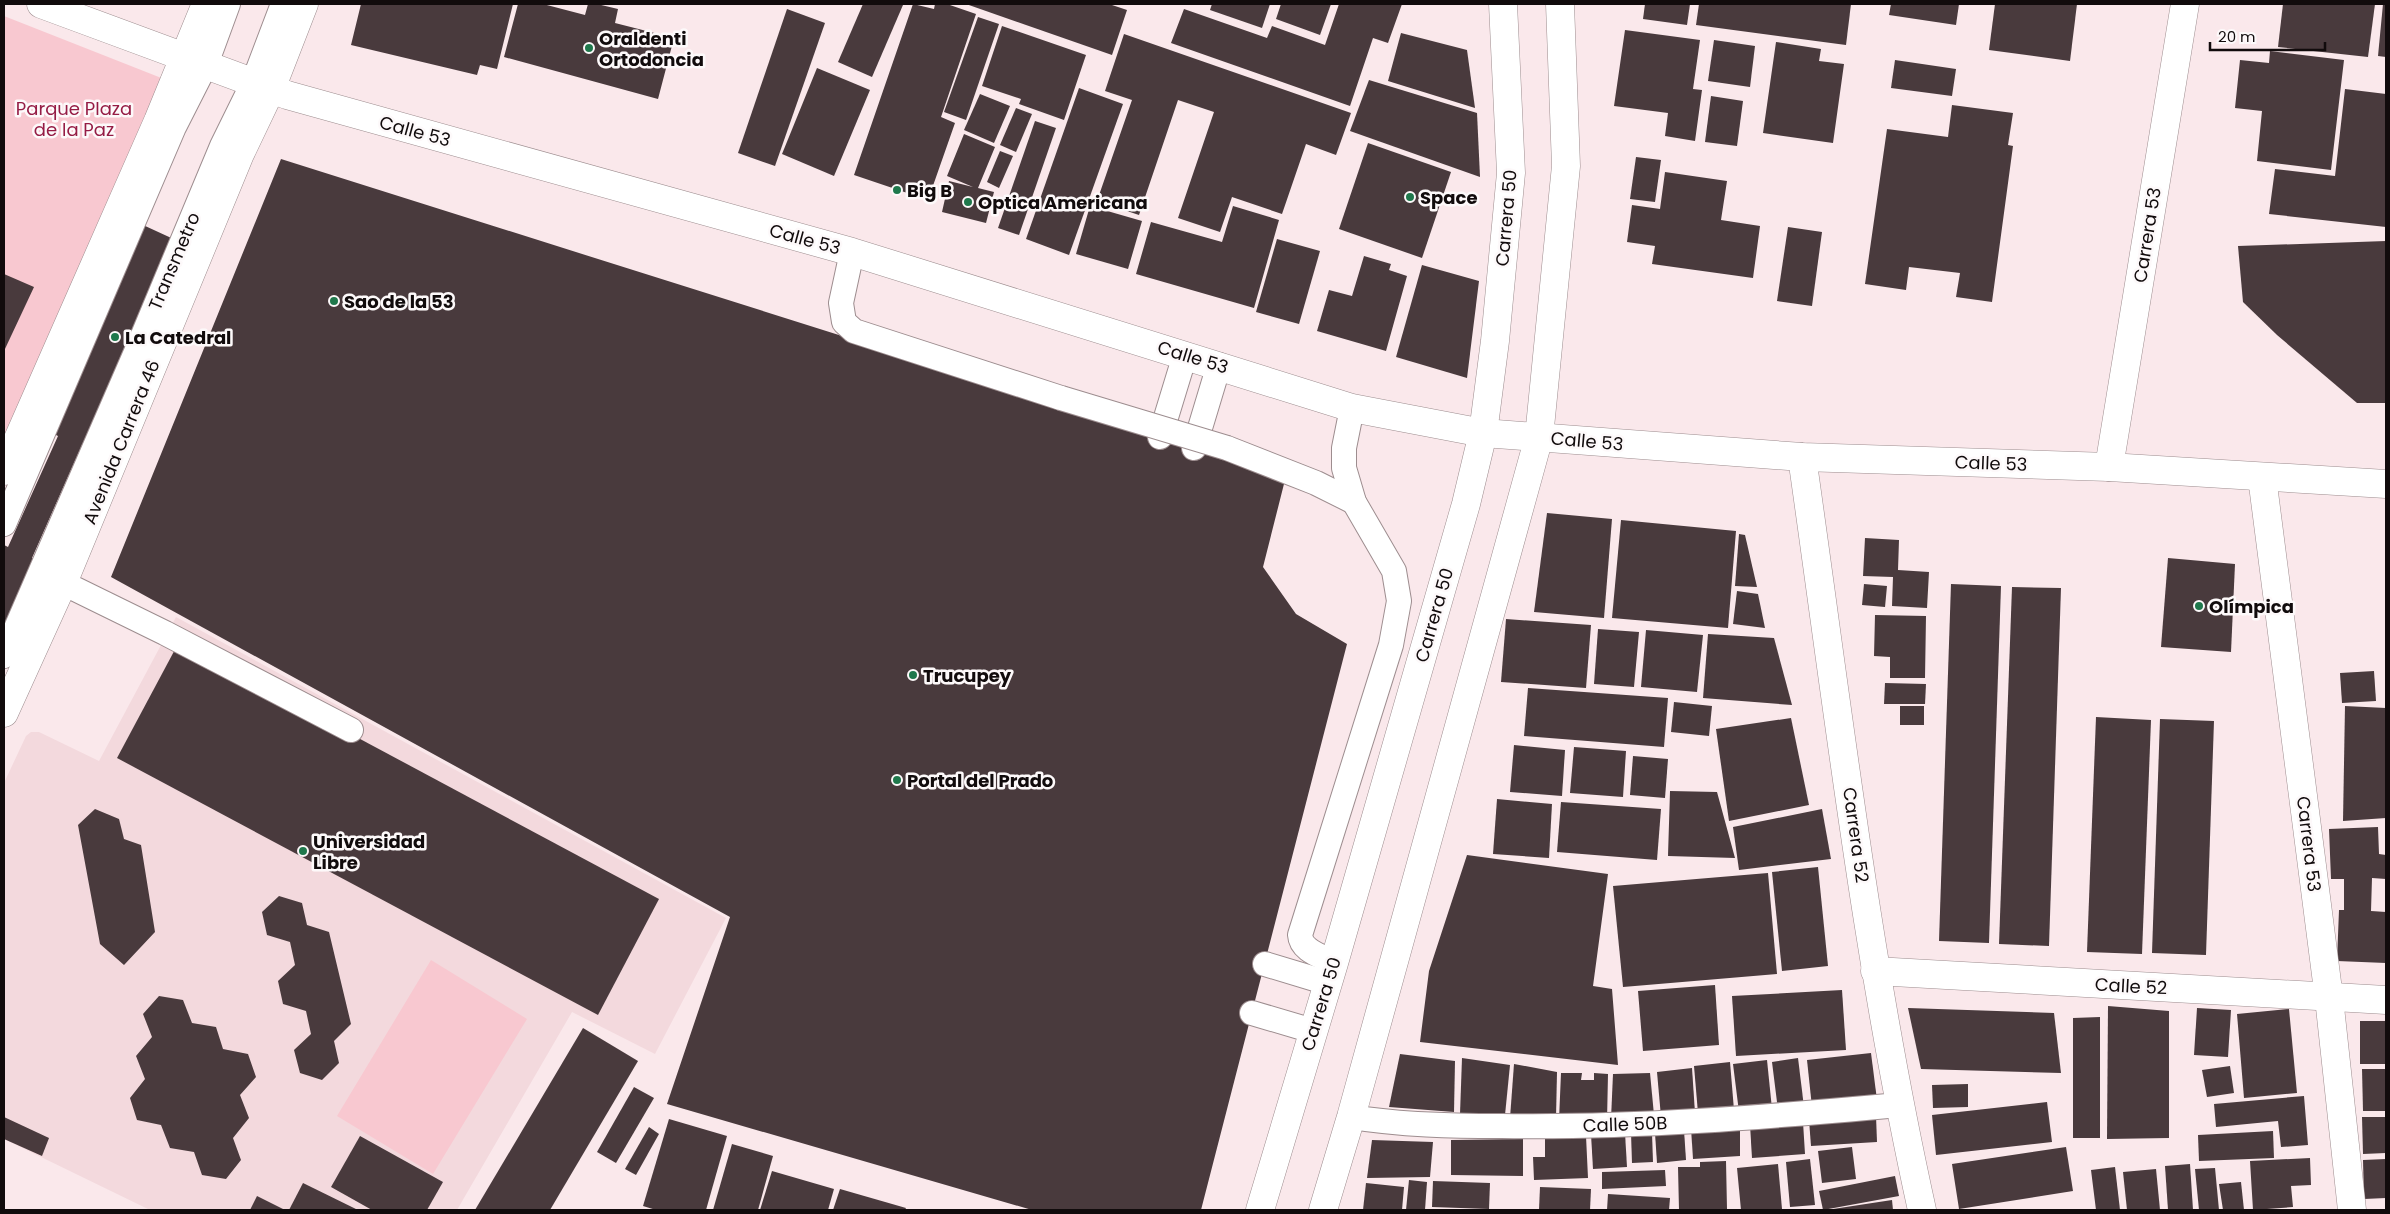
<svg xmlns="http://www.w3.org/2000/svg" width="2390" height="1214" font-family="Poppins,sans-serif">
<rect width="100%" height="100%" fill="#fae8eb"/>
<polygon fill="#f3d9dd" points="176,617 726,918 655,1054 572,1012 457,1210 150,1210 4,1139 4,783 26,736 31,732 39,732 99,761"/>
<g fill="#f8c8d0">
<polygon points="4,16 169,81 4,440"/>
<polygon points="431,960 527,1019 433,1174 337,1116"/>
</g>
<g fill="#493a3d">
<polygon points="361,4 513,4 497,69 480,65 477,75 351,45"/>
<polygon points="518,4 543,4 585,15 588,4 597,4 618,9 615,23 674,38 658,99 504,57"/>
<polygon points="863,4 903,5 872,77 838,62"/>
<polygon points="913,4 934,9 935,4 947,4 976,14 941,117 955,123 928,200 854,175"/>
<polygon points="966,4 1109,4 1127,10 1112,55"/>
<polygon points="1212,4 1270,4 1262,28 1210,10"/>
<polygon points="1281,4 1331,4 1320,35 1276,19"/>
<polygon points="1339,4 1402,4 1388,43 1373,38 1350,106 1171,43 1184,9 1267,38 1272,26 1325,45"/>
<polygon points="1645,4 1690,4 1687,25 1643,19"/>
<polygon points="1699,4 1851,4 1846,45 1696,25"/>
<polygon points="1891,4 1959,4 1956,25 1889,15"/>
<polygon points="1995,4 2077,4 2070,61 1989,50"/>
<polygon points="2283,4 2375,4 2368,57 2278,47"/>
<polygon points="2383,4 2386,4 2386,57 2378,56"/>
<polygon points="787,9 825,23 775,166 738,153"/>
<polygon points="978,17 999,24 966,120 944,112"/>
<polygon points="1002,26 1086,55 1064,120 1019,104 1021,99 982,86"/>
<polygon points="1625,30 1700,40 1693,89 1702,90 1695,141 1665,136 1668,113 1614,106"/>
<polygon points="1401,33 1467,50 1475,108 1388,81"/>
<polygon points="1124,34 1351,113 1336,155 1306,144 1282,214 1232,197 1220,232 1178,218 1214,112 1178,100 1139,215 1097,201 1132,100 1105,91"/>
<polygon points="1714,40 1755,46 1750,87 1708,81"/>
<polygon points="1776,42 1821,49 1819,61 1844,64 1833,143 1763,133"/>
<polygon points="2270,51 2344,60 2331,170 2257,161 2262,111 2235,108 2240,60 2269,63"/>
<polygon points="1895,60 1956,69 1952,96 1891,88"/>
<polygon points="817,68 870,90 834,176 782,154"/>
<polygon points="1369,80 1477,113 1480,177 1350,131"/>
<polygon points="1079,88 1123,104 1069,255 1026,239"/>
<polygon points="2345,89 2386,94 2386,227 2269,214 2275,169 2335,176"/>
<polygon points="980,94 1010,106 994,143 964,130"/>
<polygon points="1711,96 1743,101 1737,146 1705,142"/>
<polygon points="1952,105 2013,113 2008,145 2013,146 1992,302 1956,297 1960,273 1909,267 1906,290 1865,284 1887,129 1948,137"/>
<polygon points="1016,108 1032,114 1016,152 1000,145"/>
<polygon points="1035,121 1056,128 1019,235 998,228"/>
<polygon points="964,134 995,147 978,188 994,192 986,223 942,212 949,181 973,187 947,176"/>
<polygon points="1368,143 1451,172 1422,258 1339,229"/>
<polygon points="1000,151 1013,156 999,188 987,182"/>
<polygon points="1636,157 1661,160 1655,202 1630,199"/>
<polygon points="281,159 1286,476 1263,567 1296,614 1347,644 1201,1210 1032,1210 667,1104 730,917 111,577"/>
<polygon points="1665,172 1727,181 1721,220 1760,226 1753,278 1652,264 1655,246 1627,242 1632,205 1660,209"/>
<polygon points="1090,206 1142,221 1128,269 1076,254"/>
<polygon points="1233,206 1279,220 1254,308 1136,274 1151,222 1222,242"/>
<polygon points="143,225 180,242 87,448 82,445 32,558 38,560 4,637 4,545 8,547 58,436 50,432"/>
<polygon points="1788,227 1822,232 1812,306 1777,301"/>
<polygon points="1277,239 1320,251 1299,324 1256,312"/>
<polygon points="2386,241 2386,403 2357,403 2277,335 2243,302 2238,246"/>
<polygon points="1364,256 1391,264 1389,270 1407,276 1386,351 1317,331 1329,290 1352,296"/>
<polygon points="1422,265 1479,281 1467,378 1396,357"/>
<polygon points="4,274 34,287 4,351"/>
<polygon points="1547,513 1612,519 1604,618 1534,612"/>
<polygon points="1621,520 1736,531 1728,628 1612,618"/>
<polygon points="1739,534 1745,535 1757,587 1735,586"/>
<polygon points="1865,538 1899,540 1898,570 1929,572 1927,608 1892,606 1893,577 1863,576"/>
<polygon points="2168,558 2235,564 2231,652 2161,647"/>
<polygon points="1864,584 1887,586 1885,607 1862,605"/>
<polygon points="1951,584 2001,586 1989,943 1939,941"/>
<polygon points="2012,587 2061,588 2049,946 1999,944"/>
<polygon points="1737,591 1758,594 1765,628 1733,624"/>
<polygon points="1875,615 1926,616 1925,678 1890,678 1890,657 1874,656"/>
<polygon points="1506,619 1591,625 1586,688 1501,682"/>
<polygon points="1598,629 1639,632 1634,687 1594,684"/>
<polygon points="1646,630 1703,635 1697,692 1641,687"/>
<polygon points="1708,634 1774,638 1792,705 1703,698"/>
<polygon points="179,642 659,899 598,1015 117,758"/>
<polygon points="2374,671 2376,701 2342,703 2340,673"/>
<polygon points="1885,683 1926,684 1925,704 1884,704"/>
<polygon points="1528,688 1668,698 1664,747 1524,736"/>
<polygon points="1674,702 1712,706 1709,736 1671,732"/>
<rect x="1900" y="706" width="24" height="19"/>
<polygon points="2345,706 2386,708 2386,818 2343,821"/>
<polygon points="2096,717 2151,720 2142,954 2087,952"/>
<polygon points="1791,718 1809,805 1729,821 1716,729"/>
<polygon points="2160,719 2214,721 2206,955 2152,953"/>
<polygon points="1514,745 1565,750 1562,796 1510,792"/>
<polygon points="1574,747 1626,751 1623,797 1570,793"/>
<polygon points="1633,756 1668,759 1665,798 1630,795"/>
<polygon points="1670,791 1717,792 1735,858 1668,856"/>
<polygon points="1497,799 1552,804 1549,858 1493,854"/>
<polygon points="1561,802 1661,809 1657,860 1557,852"/>
<polygon points="95,809 119,819 124,839 141,845 155,932 124,965 100,944 78,825"/>
<polygon points="1822,809 1831,859 1739,870 1733,827"/>
<polygon points="2378,827 2379,854 2386,855 2386,879 2372,878 2371,911 2386,912 2386,963 2337,961 2339,910 2344,910 2344,879 2331,879 2329,829"/>
<polygon points="1467,855 1608,874 1593,986 1612,989 1618,1065 1420,1042 1429,971"/>
<polygon points="1818,867 1828,966 1782,971 1772,872"/>
<polygon points="1768,873 1777,974 1623,987 1613,886"/>
<polygon points="279,896 302,903 307,925 329,932 351,1024 334,1041 339,1063 322,1080 300,1073 294,1050 311,1034 306,1011 283,1004 278,981 295,965 290,942 267,935 262,912"/>
<polygon points="1715,985 1719,1045 1643,1051 1638,991"/>
<polygon points="1842,990 1846,1050 1736,1056 1732,996"/>
<polygon points="159,996 183,1000 192,1023 216,1027 223,1049 248,1054 256,1077 240,1095 249,1118 233,1138 241,1160 226,1179 202,1175 194,1152 170,1148 161,1125 137,1120 130,1098 145,1079 136,1056 152,1037 143,1014"/>
<polygon points="2108,1006 2169,1011 2169,1138 2107,1139"/>
<polygon points="1908,1008 2054,1013 2061,1073 1921,1069"/>
<polygon points="2197,1008 2231,1010 2228,1057 2194,1055"/>
<polygon points="2289,1009 2297,1093 2244,1098 2237,1014"/>
<polygon points="2100,1017 2100,1138 2073,1138 2073,1018"/>
<rect x="2360" y="1021" width="26" height="43"/>
<polygon points="583,1028 638,1061 550,1210 475,1210"/>
<polygon points="1871,1053 1877,1100 1812,1107 1807,1060"/>
<polygon points="1400,1054 1455,1061 1454,1112 1389,1107"/>
<polygon points="1462,1058 1510,1065 1505,1115 1460,1114"/>
<polygon points="1798,1058 1804,1107 1778,1110 1772,1062"/>
<polygon points="1767,1060 1772,1109 1739,1112 1733,1064"/>
<polygon points="1730,1062 1734,1110 1698,1113 1694,1066"/>
<polygon points="1514,1064 1557,1072 1556,1118 1510,1118"/>
<polygon points="2230,1066 2234,1093 2207,1097 2202,1070"/>
<polygon points="1692,1068 1695,1113 1661,1117 1657,1072"/>
<polygon points="2362,1069 2386,1069 2386,1111 2363,1111"/>
<polygon points="1561,1073 1582,1073 1581,1080 1594,1080 1594,1073 1608,1074 1607,1121 1559,1120"/>
<polygon points="1650,1073 1654,1115 1611,1119 1613,1074"/>
<polygon points="1968,1084 1968,1107 1933,1108 1932,1085"/>
<polygon points="634,1087 654,1098 616,1163 597,1152"/>
<polygon points="2304,1096 2308,1145 2281,1147 2278,1121 2216,1127 2214,1104"/>
<polygon points="2047,1102 2052,1142 1936,1155 1932,1115"/>
<polygon points="1876,1116 1877,1142 1811,1146 1809,1120"/>
<polygon points="4,1117 49,1138 42,1156 4,1139"/>
<polygon points="2362,1117 2386,1117 2386,1153 2363,1154"/>
<polygon points="669,1119 727,1136 706,1210 656,1210 643,1206"/>
<polygon points="1803,1122 1805,1154 1752,1158 1750,1125"/>
<polygon points="1740,1125 1740,1156 1693,1159 1691,1128"/>
<polygon points="649,1127 659,1134 636,1175 625,1169"/>
<polygon points="1684,1130 1686,1160 1657,1163 1655,1133"/>
<polygon points="2273,1131 2274,1158 2199,1161 2198,1135"/>
<polygon points="1625,1133 1627,1167 1593,1169 1591,1134"/>
<polygon points="1631,1133 1652,1133 1653,1162 1632,1163"/>
<polygon points="360,1136 443,1182 427,1210 372,1210 331,1187"/>
<polygon points="1586,1136 1588,1178 1534,1180 1533,1157 1545,1157 1545,1138"/>
<polygon points="1523,1139 1523,1176 1451,1175 1451,1140"/>
<polygon points="1372,1140 1433,1142 1430,1177 1367,1178"/>
<polygon points="732,1144 773,1156 758,1210 713,1210"/>
<polygon points="1852,1147 1856,1179 1822,1183 1818,1151"/>
<polygon points="2066,1147 2073,1191 1959,1209 1952,1164"/>
<polygon points="2310,1158 2311,1185 2291,1186 2293,1207 2253,1210 2250,1161"/>
<polygon points="1810,1159 1815,1205 1790,1207 1786,1162"/>
<polygon points="2386,1159 2386,1198 2364,1199 2363,1160"/>
<polygon points="1726,1161 1727,1209 1679,1210 1678,1167 1700,1167 1700,1162"/>
<polygon points="1778,1164 1782,1209 1741,1210 1737,1168"/>
<polygon points="2190,1164 2193,1210 2168,1210 2165,1166"/>
<polygon points="2115,1167 2120,1210 2096,1210 2091,1170"/>
<polygon points="2215,1168 2219,1210 2199,1210 2195,1169"/>
<polygon points="2156,1169 2160,1210 2127,1210 2123,1172"/>
<polygon points="1665,1170 1666,1186 1602,1189 1602,1172"/>
<polygon points="772,1171 834,1189 828,1210 760,1210"/>
<polygon points="1895,1176 1899,1196 1823,1210 1819,1191"/>
<polygon points="1409,1180 1427,1182 1425,1210 1406,1210"/>
<polygon points="1433,1181 1490,1183 1489,1209 1432,1207"/>
<polygon points="2241,1182 2244,1210 2223,1210 2219,1184"/>
<polygon points="303,1183 358,1210 289,1210"/>
<polygon points="1366,1183 1404,1187 1402,1210 1363,1210"/>
<polygon points="1540,1187 1591,1189 1590,1210 1539,1210"/>
<polygon points="840,1189 906,1208 905,1210 833,1210"/>
<polygon points="1608,1194 1670,1198 1669,1210 1607,1210"/>
<polygon points="257,1196 285,1210 250,1210"/>
<polygon points="1892,1200 1893,1210 1833,1210 1833,1209"/>
</g>
<g fill="none" stroke-linecap="round" stroke-linejoin="round">
<g stroke="#9d8d8f" stroke-width="26">
<g id="lane">
<polyline points="852,252 841,303 844,322 854,331 1061,398"/>
<polyline points="1160,437 1185,355"/>
<polyline points="1194,448 1219,365"/>
<polyline points="1227,448 1316,483 1354,502"/>
<polyline points="4,524 174,127 206,64 228,4"/>
<polyline points="63,583 165,633 351,730"/>
<polyline points="4,656 136,352 222,146 253,83 283,4"/>
<path d="M1334,963C1322,956 1301,951 1300,935L1391,645L1399,601L1394,571L1354,502L1344,468V448L1352,408"/>
<polyline points="1265,964 1328,983"/>
<polyline points="1252,1013 1313,1031"/>
<path d="M1351,1117C1401,1125 1452,1126 1502,1126C1635,1128 1767,1117 1899,1105"/>
</g>
</g>
<g stroke="#9d8d8f" stroke-width="29">
<g id="street">
<path d="M1802,457C1838,709 1867,962 1922,1210"/>
<polyline points="2262,477 2329,998 2352,1210"/>
<polyline points="1875,971 2386,1000"/>
</g>
</g>
<g stroke="#9d8d8f" stroke-width="29">
<g id="secondary">
<polyline points="41,4 287,95 852,252 1352,408 1483,433 1589,441 1802,457 2109,467 2386,484"/>
<polyline points="2109,467 2185,4"/>
<polyline points="1260,1210 1334,963 1466,504 1483,433 1495,341 1511,173 1503,4"/>
<polyline points="1323,1210 1351,1117 1539,437 1566,166 1560,4"/>
</g>
</g>
<g stroke="#9d8d8f" stroke-width="29">
<g id="primary">
<polyline points="4,471 158,121 206,4"/>
<polyline points="4,713 63,583 240,154 271,89 304,4"/>
</g>
</g>
<use href="#lane" stroke="#fff" stroke-width="24"/>
<use href="#street" stroke="#fff" stroke-width="28"/>
<use href="#secondary" stroke="#fff" stroke-width="28"/>
<use href="#primary" stroke="#fff" stroke-width="28"/>
<g stroke="#9d8d8f" stroke-width="26" stroke-linecap="butt">
<polyline id="lane-bridge" points="1061,398 1227,448"/>
</g>
<use href="#lane-bridge" stroke="#fff" stroke-width="24"/>
</g>
<g fill="#1f784c" stroke="#fdf9fa" stroke-width="2">
<circle cx="589" cy="48" r="5"/>
<circle cx="897" cy="190" r="5"/>
<circle cx="1410" cy="197" r="5"/>
<circle cx="968" cy="202" r="5"/>
<circle cx="334" cy="301" r="5"/>
<circle cx="115" cy="337" r="5"/>
<circle cx="2199" cy="606" r="5"/>
<circle cx="913" cy="675" r="5"/>
<circle cx="897" cy="780" r="5"/>
<circle cx="303" cy="851" r="5"/>
</g>
<g text-anchor="middle" dominant-baseline="central" stroke-width="5" stroke-linejoin="round" paint-order="stroke">
<g font-size="18" font-weight="bold" fill="#110b0c" stroke="#fdf9fa" text-anchor="start">
<text x="599" y="38">Oraldenti<tspan x="599" dy="21">Ortodoncia</tspan></text>
<text x="907" y="190">Big B</text>
<text x="1420" y="197">Space</text>
<text x="978" y="202">Optica Americana</text>
<text x="344" y="301">Sao de la 53</text>
<text x="125" y="337">La Catedral</text>
<text x="2209" y="606">Olímpica</text>
<text x="923" y="675">Trucupey</text>
<text x="907" y="780">Portal del Prado</text>
<text x="313" y="841">Universidad<tspan x="313" dy="21">Libre</tspan></text>
</g>
<g font-size="18" fill="#951c45" stroke="#fdf9fa">
<text x="74" y="108">Parque Plaza<tspan x="74" dy="21">de la Paz</tspan></text>
</g>
<g font-size="18" fill="#110b0c" stroke="#fdf9fa">
<text transform="translate(415 131) rotate(15)">Calle 53</text>
<text transform="translate(1506 218) rotate(-85)">Carrera 50</text>
<text transform="translate(2147 235) rotate(-81)">Carrera 53</text>
<text transform="translate(805 239) rotate(15)">Calle 53</text>
<text transform="translate(174 261) rotate(-67)">Transmetro</text>
<text transform="translate(1193 357) rotate(17)">Calle 53</text>
<text transform="translate(1587 441) rotate(5)">Calle 53</text>
<text transform="translate(121 442) rotate(-68)">Avenida Carrera 46</text>
<text transform="translate(1991 463) rotate(2)">Calle 53</text>
<text transform="translate(1434 615) rotate(-74)">Carrera 50</text>
<text transform="translate(1856 835) rotate(82)">Carrera 52</text>
<text transform="translate(2309 844) rotate(83)">Carrera 53</text>
<text transform="translate(2131 986) rotate(3)">Calle 52</text>
<text transform="translate(1321 1004) rotate(-73)">Carrera 50</text>
<text transform="translate(1625 1124) rotate(-2)">Calle 50B</text>
</g>
</g>
<rect width="2390" height="1214" fill="none" stroke="#110b0c" stroke-width="10"/>
<path d="M2210 42v8h115v-8" fill="none" stroke="#110b0c" stroke-width="2.5"/>
<text x="2218" y="42" font-size="15" fill="#110b0c" stroke="#fdf9fa" stroke-width="4" paint-order="stroke">20 m</text>
</svg>
